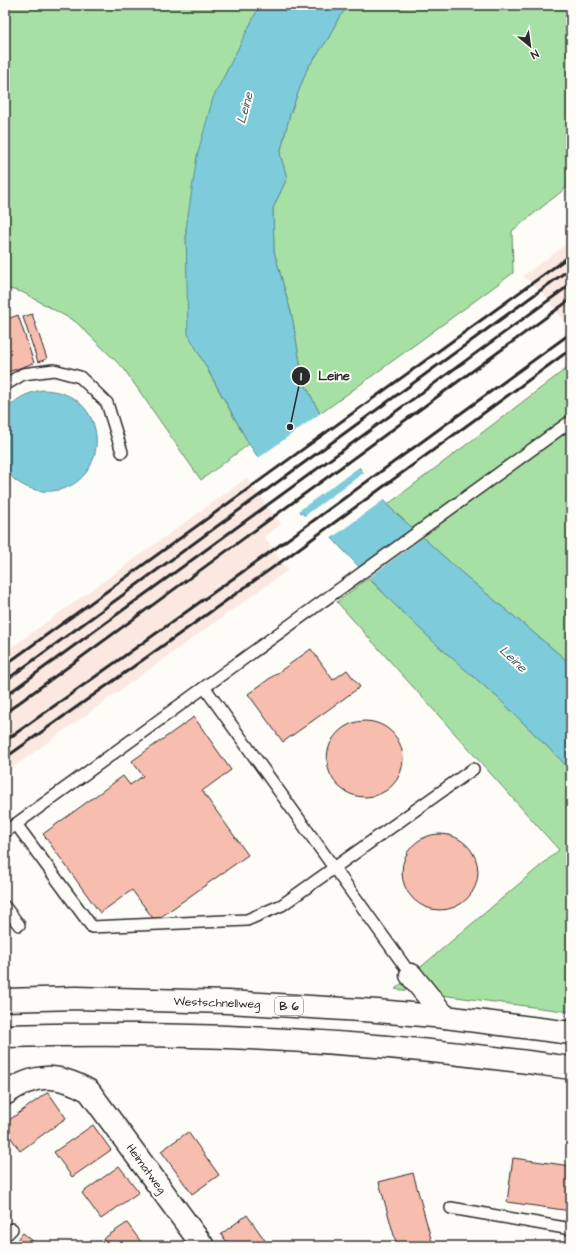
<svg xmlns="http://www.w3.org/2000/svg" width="576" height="1251" font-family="'Architects Daughter',sans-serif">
<rect width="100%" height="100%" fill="#fdfcf7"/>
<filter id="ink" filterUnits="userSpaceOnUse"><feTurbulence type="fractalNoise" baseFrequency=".025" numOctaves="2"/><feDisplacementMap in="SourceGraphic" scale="8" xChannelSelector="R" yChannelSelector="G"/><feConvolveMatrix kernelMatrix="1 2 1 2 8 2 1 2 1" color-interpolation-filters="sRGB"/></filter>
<g filter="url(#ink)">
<g fill="#fbe9e1">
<polygon points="571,241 571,332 544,294 523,276"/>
<polygon points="247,478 281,524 264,537 288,570 5,773 5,652"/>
</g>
<g fill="#a7e0a4" stroke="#698668">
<polygon points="5,5 260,5 236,54 186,229 187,272 208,371 249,444 201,480 124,369 76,322 22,292 5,288"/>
<polygon points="350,5 571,5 571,184 512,231 513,273 320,414 303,380 292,316 274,251 273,208 287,178 280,154 290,114 307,69 328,39 339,17"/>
<polygon points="571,365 571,664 462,573 387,505"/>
<polygon points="368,578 436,644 498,698 571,770 571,1012 395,989 559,850 337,602"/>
</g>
<g fill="#7eccdb" stroke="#5d8c95">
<polygon points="260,5 350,5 339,17 328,39 307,69 290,114 280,154 287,178 273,208 274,251 292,316 303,380 320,414 387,505 462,573 571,664 571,770 498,698 436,644 395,605 328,534 289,503 249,444 188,334 186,229 197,156 213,98"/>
<path d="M42,390C118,391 111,497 41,491C26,489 13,481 5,469V412C14,399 27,393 42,390Z"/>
</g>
<g fill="#fdfcf7">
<polygon points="322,412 362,465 297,512 287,504 257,459"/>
<polygon points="366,471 385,499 330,539 303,517"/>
<polygon points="415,527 425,536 367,579 357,569"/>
</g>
<g fill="#f7bdae" stroke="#2b2b2b">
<polygon points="32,314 47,359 38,362 23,317"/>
<polygon points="18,315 34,363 5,373 5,320"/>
<polygon points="311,649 333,680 347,670 360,687 283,742 248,694"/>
<polygon points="194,717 231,770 202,791 248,855 155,921 132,890 100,913 43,834 123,776 130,785 143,776 132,761"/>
<circle cx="365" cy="759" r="38"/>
<circle cx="440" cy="872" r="38"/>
<polygon points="48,1092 66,1118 20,1151 5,1129 5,1123"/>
<polygon points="93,1125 111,1150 72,1177 54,1152"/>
<polygon points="188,1132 219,1175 192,1194 161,1151"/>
<polygon points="513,1158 571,1166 571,1211 507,1202"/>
<polygon points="119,1166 139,1192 101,1219 82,1193"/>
<polygon points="413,1173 433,1246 397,1246 379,1182"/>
<polygon points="5,1210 9,1214 5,1220"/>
<polygon points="247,1215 269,1246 230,1246 221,1234"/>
<polygon points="127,1223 144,1246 108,1246 103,1239"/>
<polygon points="23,1233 34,1242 31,1246 12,1246"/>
</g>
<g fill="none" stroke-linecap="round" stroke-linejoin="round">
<g stroke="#2b2b2b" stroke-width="14">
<g id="lane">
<polyline points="5,385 23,374 54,370 80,377 107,403 122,452"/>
<polyline points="205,688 411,975"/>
<polyline points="16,824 92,927 247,920 282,905 473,769"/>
<polyline points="5,832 571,421"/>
<polyline points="5,907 19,925"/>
<polyline points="451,1208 571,1229"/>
<polyline points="5,1236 12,1229"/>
</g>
</g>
<g stroke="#2b2b2b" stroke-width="25">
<path id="street" d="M5,1094C35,1073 57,1073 89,1091L203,1246"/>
</g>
<g stroke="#2b2b2b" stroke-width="25">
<g id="highway">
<polyline points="411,975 445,1017"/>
<polyline points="5,1000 76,998 228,1002 377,1011 445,1017 571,1033"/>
<path d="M5,1036C193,1031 385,1041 571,1068"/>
</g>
</g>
<use href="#lane" stroke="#fdfcf7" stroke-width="11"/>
<use href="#street" stroke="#fdfcf7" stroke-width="22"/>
<use href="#highway" stroke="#fdfcf7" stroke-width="22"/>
<g stroke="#2b2b2b" stroke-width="3">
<polyline points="5,665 571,255"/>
<polyline points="5,681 571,268"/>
<polyline points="5,696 571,284"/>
<polyline points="5,713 571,299"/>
<polyline points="5,741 273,550 571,333"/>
<polyline points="5,758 282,561 571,349"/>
</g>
</g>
</g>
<g text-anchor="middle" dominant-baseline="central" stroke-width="4" stroke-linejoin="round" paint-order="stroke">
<rect fill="#fdfcf7" stroke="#6a6a68" stroke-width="1" x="275" y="997" width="28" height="18" rx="3"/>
<g font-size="11" font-weight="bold" fill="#2b2b2b">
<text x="289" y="1006">B 6</text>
</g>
<g font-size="12" fill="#2b2b2b" stroke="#fdfcf7">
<text transform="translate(217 1003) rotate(2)">Westschnellweg</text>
<text transform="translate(146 1169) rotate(54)">Heimatweg</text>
</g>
<g font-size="13" font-style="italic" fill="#445b60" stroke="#fdfcf7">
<text transform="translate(245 108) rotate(-75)">Leine</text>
<text transform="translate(513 659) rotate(43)">Leine</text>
</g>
</g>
<path fill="none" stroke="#2b2b2b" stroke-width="1.5" d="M290 427L301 376"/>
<g fill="#2b2b2b" stroke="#fdfcf7" stroke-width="1.5">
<circle cx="290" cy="427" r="4"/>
<circle cx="301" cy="376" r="10"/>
</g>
<g font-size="12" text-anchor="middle" font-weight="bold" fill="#fff">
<text x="301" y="380">1</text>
</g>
<g font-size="13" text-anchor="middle" font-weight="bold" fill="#2b2b2b" stroke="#fdfcf7" stroke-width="4" stroke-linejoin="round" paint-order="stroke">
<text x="334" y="380">Leine</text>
</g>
<rect width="576" height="1251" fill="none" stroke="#fdfcf7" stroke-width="20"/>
<rect x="10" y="10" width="556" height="1231" fill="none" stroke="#2b2b2b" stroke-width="1.5" filter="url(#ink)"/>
<g transform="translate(530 46) rotate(151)" stroke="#fdfcf7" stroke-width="3" paint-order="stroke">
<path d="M0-3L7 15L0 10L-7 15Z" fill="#2b2b2b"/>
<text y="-6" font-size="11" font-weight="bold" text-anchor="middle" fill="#2b2b2b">N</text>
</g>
</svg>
